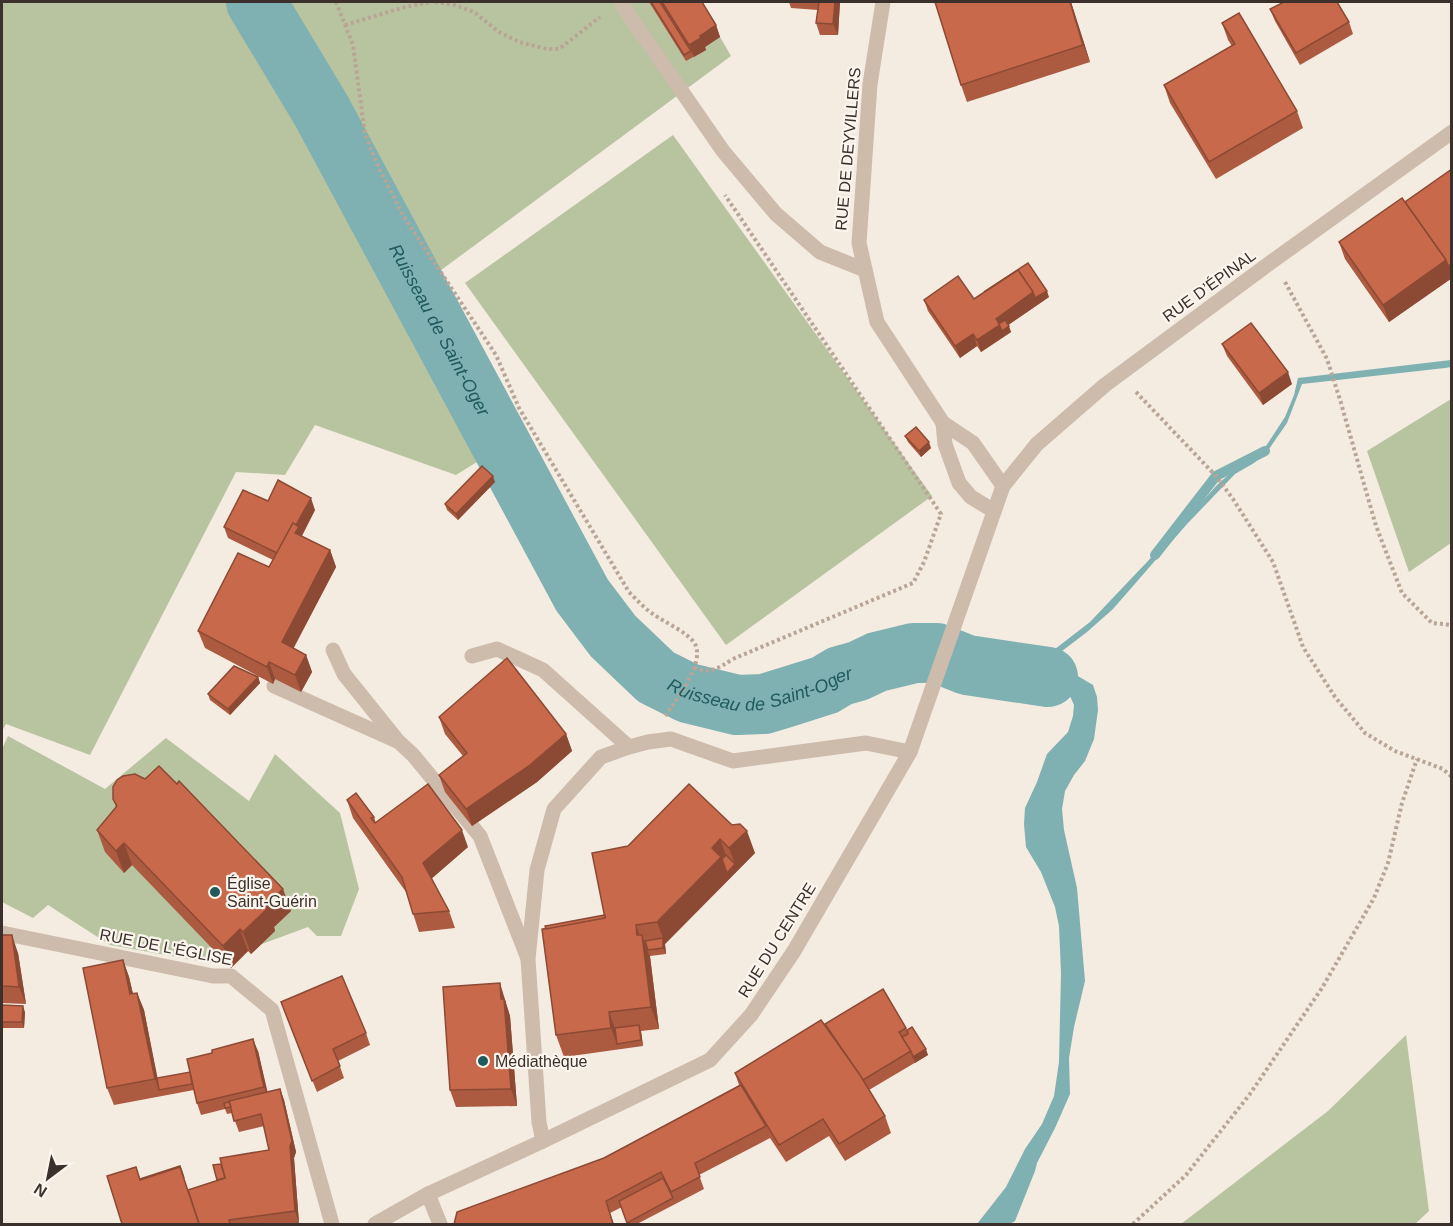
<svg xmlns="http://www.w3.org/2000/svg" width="1453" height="1226" font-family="Arial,sans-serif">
<rect width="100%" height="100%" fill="#f4ebe1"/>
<g fill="#b8c4a0">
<polygon points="2,2 700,2 731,56 429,279 380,190 359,207 371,224 383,253 408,300 493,452 456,475 315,425 285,475 236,472 90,755 6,724 2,731"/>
<polygon points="673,135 932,496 726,645 465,283"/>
<polygon points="1451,399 1451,543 1409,572 1367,451"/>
<polygon points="8,736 105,789 166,738 249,801 275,754 340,813 359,889 341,936 317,936 308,927 211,963 110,945 48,905 33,918 2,902 2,749"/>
<polygon points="1406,1035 1429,1211 1415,1224 1181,1224 1328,1111"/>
</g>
<g fill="#7fb0b2">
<polygon points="380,190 429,279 408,300 383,253 371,224 359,207"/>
<polygon points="1451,360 1451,367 1445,368 1302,384 1287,423 1269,449 1254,463 1235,474 1187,524 1113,609 1087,632 1045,664 1071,672 1093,685 1097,697 1098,710 1094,739 1085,761 1074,775 1065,791 1062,809 1064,830 1077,888 1085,981 1074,1027 1069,1058 1070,1094 1055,1128 1037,1163 1035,1171 1015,1221 1010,1224 977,1224 1006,1187 1025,1149 1042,1124 1054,1096 1059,1062 1061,973 1059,926 1055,907 1041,872 1026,847 1024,824 1025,808 1037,782 1047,754 1068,732 1073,716 1074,705 1070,696 1058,687 1035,685 993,689 961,680 970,652 1037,663 1090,622 1165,543 1217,485 1236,468 1250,460 1266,446 1285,417 1294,395 1298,378"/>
</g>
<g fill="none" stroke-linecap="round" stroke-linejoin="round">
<polyline stroke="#7fb0b2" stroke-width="10" points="1155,555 1216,476 1265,451"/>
<path stroke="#7fb0b2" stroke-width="60" id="s1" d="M256,2L321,110L582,595L613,636L656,677L688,693L737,705L764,704L787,697L825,685L840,676L858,671L877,662L914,653H937L967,665L1048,677"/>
<g stroke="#b9a596" stroke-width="4" stroke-dasharray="3 3" stroke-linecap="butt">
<path d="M336,2L353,45L365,134L378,166L404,217L496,355L519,408L629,592C637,600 644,608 653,614C664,622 689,633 695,644C705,664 676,700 665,716"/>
<polyline points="435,2 455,5 474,12 499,32 519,42 547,49 559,49 600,17"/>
<polyline points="345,25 405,7 432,2"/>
<polyline points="1285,282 1327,359 1341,403 1376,526 1402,593 1432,623 1452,625"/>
<polyline points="1136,392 1216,476 1233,499 1273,562 1303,647 1335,697 1365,733 1395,751 1443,769 1452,777"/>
<path d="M694,668C712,674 718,668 733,659L913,583L924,562L941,514L725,195"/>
<polyline points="1133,1224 1186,1175 1250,1094 1322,988 1374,898 1388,863 1402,803 1417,759"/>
</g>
<polyline stroke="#cdbbac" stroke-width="15" points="622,5 723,151 776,214 820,252 865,270"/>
<g stroke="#cdbbac" stroke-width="15">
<polyline points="883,2 870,84 859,243 877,322 943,423 973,443 1003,486 1037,444 1105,385 1274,260 1452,132"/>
<polyline points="943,423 945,444 959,483 971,497 994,511"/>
<polyline points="333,650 344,674 397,740"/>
<polyline points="472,656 497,649 543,670 629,747"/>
<polyline points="274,686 399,742 413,755 480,836 527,956"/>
<polyline points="2,933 213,976 231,976 272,1010 332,1224"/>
<polyline points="543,1141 539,1122 528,959 537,870 554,809 601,757 629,747 648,742 671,739 733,761 866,743 910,752"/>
<polyline points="428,1194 440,1224"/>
</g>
<polyline stroke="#cdbbac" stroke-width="15" points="375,1224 428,1194 543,1141 710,1060 751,1015 794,951 910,752 1003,486"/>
</g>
<g fill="#ac5a40">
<polygon points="649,2 702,2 716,25 720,37 705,47 706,50 686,61"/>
<polygon points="789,2 840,2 838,35 820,35 816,23 818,10 791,8"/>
<polygon points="935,2 1071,2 1090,62 967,102 961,85"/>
<polygon points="1270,9 1349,22 1353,34 1300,65 1275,21"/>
<polygon points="1222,23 1297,111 1303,128 1216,179 1170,103 1164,85 1232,46 1228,40"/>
<polygon points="1452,169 1452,278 1389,322 1345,259 1339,242 1405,202"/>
<polygon points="1049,297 1008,325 1011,332 981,352 977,346 960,358 928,311 924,300 974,299"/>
<polygon points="1222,344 1292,384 1263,405 1227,356"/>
<polygon points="905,436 931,448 921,457 908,442"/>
<polygon points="495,482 458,520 447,510 445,504"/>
<polygon points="268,501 315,510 302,536 330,550 336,567 293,648 306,655 312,672 301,692 275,679 273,684 205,648 198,631 269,567 273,560 228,538 224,527"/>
<polygon points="258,677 260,683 230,715 210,700 208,694"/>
<polygon points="439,717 566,734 572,751 537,782 472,826 445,792 439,775 463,756 445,734"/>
<polygon points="113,799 291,911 274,927 275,931 251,954 248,951 231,968 132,865 124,873 105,852 97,830 116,807"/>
<polygon points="347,800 374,817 376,823 468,847 432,878 449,911 455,928 419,932 406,892 353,818"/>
<polygon points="732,825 755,853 665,944 666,954 650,956 659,1029 641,1031 643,1046 564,1057 556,1035 605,915"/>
<polygon points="2,935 18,953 26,1004 2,1003"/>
<polygon points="123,960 129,977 133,994 137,993 144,1010 157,1078 190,1072 258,1051 267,1092 280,1089 284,1100 296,1152 294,1158 299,1223 286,1224 122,1224 136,1167 140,1179 180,1166 195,1212 217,1180 221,1164 269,1150 264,1126 239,1132 232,1113 227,1114 225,1109 201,1115 197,1103 194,1090 114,1105 107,1088"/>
<polygon points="506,1000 506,1004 510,1016 517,1106 456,1107 450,1090"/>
<polygon points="281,1002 366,1033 370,1045 338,1061 344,1078 317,1092"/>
<polygon points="2,1005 25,1012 24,1028 2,1028"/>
<polygon points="825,1024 906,1028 907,1030 928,1055 869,1090 885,1116 891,1133 845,1161 829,1136 786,1162 770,1138 699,1175 704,1189 637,1224 628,1224 622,1207 610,1213 614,1224 454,1224 604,1158 739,1085 735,1073"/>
</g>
<g fill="#8c4a34">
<polygon points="835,2 840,2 838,35 833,24"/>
<polygon points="1070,2 1071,2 1090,62 1083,45"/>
<polygon points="716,25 720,37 705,47 706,50 694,57 689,45 700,36"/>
<polygon points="1446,260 1452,263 1452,278 1389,322 1383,305"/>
<polygon points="1047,291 1049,297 1001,330 1009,326 1011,332 981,352 977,340 996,319 1033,292"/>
<polygon points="973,334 977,346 960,358 955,346"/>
<polygon points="1288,372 1292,384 1263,405 1259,393"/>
<polygon points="929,442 931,448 921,457 919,451"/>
<polygon points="493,476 495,482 458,520 456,514"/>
<polygon points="311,498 315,510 302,535 305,544 281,554"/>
<polygon points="330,550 336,567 288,659 282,642"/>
<polygon points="306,655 312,672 301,692 295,675"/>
<polygon points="269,662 275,679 273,684 267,667"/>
<polygon points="258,677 260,683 230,715 228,709"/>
<polygon points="566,734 572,751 537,782 472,826 466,809"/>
<polygon points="462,830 468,847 430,880 423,863"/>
<polygon points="747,831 755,853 665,944 666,954 663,948 663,938 657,922 712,848 720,839 728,861 735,864 729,848"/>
<polygon points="124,843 132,865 124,873 116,851"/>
<polygon points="283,889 291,911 274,927 275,931 251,954 243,932 265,906"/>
<polygon points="636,925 643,945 642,935 650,957 659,1029 651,1007 637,935"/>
<polygon points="240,929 248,951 231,968 223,946"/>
<polygon points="12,935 18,953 26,1004 19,987"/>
<polygon points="123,960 129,977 137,1011 130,994"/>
<polygon points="500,983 510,1016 517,1106 511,1089 501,999"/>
<polygon points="137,993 144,1010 160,1090 159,1090 155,1079"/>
<polygon points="23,1006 25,1012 24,1028 22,1022"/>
<polygon points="609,1012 617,1034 617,1044 611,1028"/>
<polygon points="639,1025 641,1031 643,1046 641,1040"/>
<polygon points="253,1039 258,1051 269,1098 264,1087"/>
<polygon points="926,1049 928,1055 915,1063 913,1057"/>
<polygon points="280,1089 284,1100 296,1152 294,1158 299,1223 295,1211"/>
</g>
<g fill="#c8694b" stroke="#8c4a34" stroke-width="1.5">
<polygon points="651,2 660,2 691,51 684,55"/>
<polygon points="662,2 702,2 716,25 700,36 701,38 689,45"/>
<polygon points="819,2 835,2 833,24 816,23"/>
<polygon points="935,2 1070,2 1083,45 961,85"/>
<polygon points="1284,2 1337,2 1349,22 1296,53 1270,9"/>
<polygon points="1239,13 1297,111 1209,162 1164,85 1235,44 1222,23"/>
<polygon points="1452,169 1452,263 1448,266 1446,260 1405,202"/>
<polygon points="1402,198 1446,260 1383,305 1339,242"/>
<polygon points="1028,263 1047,291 1035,298 1033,292 1018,270 984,292"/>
<polygon points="1018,270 1033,292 996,319 1000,325 977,340 973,334 955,346 924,300 958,276 974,299"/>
<polygon points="1005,320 1009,326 1002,331 999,324"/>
<polygon points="1251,323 1288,372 1259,393 1222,344"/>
<polygon points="916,427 929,442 919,451 905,436"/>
<polygon points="482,466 493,476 456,514 445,504"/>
<polygon points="278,480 311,498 296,525 293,523 277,553 224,527 243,490 268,501"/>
<polygon points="293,523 299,527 295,533 330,550 282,642 306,655 295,675 269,662 267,667 198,631 238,553 269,567"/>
<polygon points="507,658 566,734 530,765 466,809 439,775 467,753 439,717"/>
<polygon points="234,666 258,677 228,709 208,694"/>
<polygon points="159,766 177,784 179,781 283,889 265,906 267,909 243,932 240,929 223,946 124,843 116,851 97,830 117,806 113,799 113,787 117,780 123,776 135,774 145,779"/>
<polygon points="428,784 462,830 423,863 449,911 413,914 402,877 347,800 356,793 374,817 371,818 375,823"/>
<polygon points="689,784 732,825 740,824 747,831 729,848 720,839 712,848 721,857 657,922 636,925 637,935 642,935 651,1007 609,1012 611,1028 556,1035 542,929 605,918 592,853 628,846"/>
<polygon points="726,855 735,864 727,873 722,859"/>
<polygon points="605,915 605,918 546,929 545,926"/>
<polygon points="2,935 12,935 19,987 2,986"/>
<polygon points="663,938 663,948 648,950 645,941"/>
<polygon points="123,960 130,994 137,993 155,1079 107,1088 83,968"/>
<polygon points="342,976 366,1033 333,1049 340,1066 312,1081 281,1002"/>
<polygon points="500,983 501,999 504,999 511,1089 450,1090 443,987"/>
<polygon points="883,989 906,1028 899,1032 911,1051 863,1080 825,1024"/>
<polygon points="2,1005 23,1006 22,1022 2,1022"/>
<polygon points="821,1020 860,1075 885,1116 839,1144 823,1119 779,1145 735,1073"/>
<polygon points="639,1025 641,1040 617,1044 615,1028"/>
<polygon points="912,1027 926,1049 913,1057 911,1051 902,1037 908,1034 907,1030"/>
<polygon points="253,1039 264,1087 197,1103 187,1059 212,1053 212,1050"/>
<polygon points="190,1072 192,1084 159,1090 157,1078"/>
<polygon points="741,1085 766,1126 695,1163 700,1177 671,1192 661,1172 606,1201 613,1224 454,1224 457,1212 604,1158"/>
<polygon points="280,1089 292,1141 290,1146 295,1211 229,1220 230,1224 199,1224 188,1190 225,1178 220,1158 269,1150 261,1114 234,1121 229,1101"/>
<polygon points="229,1102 231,1107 225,1108 224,1103"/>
<polygon points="221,1164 225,1178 217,1180 213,1165"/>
<polygon points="180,1166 184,1178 180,1167 140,1179"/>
<polygon points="136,1167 140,1180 180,1167 199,1224 122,1224 107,1176"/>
<polygon points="663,1178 673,1198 627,1223 619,1201"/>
</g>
<g fill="#1f5a5e" stroke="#fbf5ee" stroke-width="2">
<circle cx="215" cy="892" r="6"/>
<circle cx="483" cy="1061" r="6"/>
</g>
<g text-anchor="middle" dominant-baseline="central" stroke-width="4.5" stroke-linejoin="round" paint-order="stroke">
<g font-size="16" fill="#3b302b" stroke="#fbf5ee">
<text transform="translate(848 149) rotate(-85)">RUE DE DEYVILLERS</text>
<text transform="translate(1209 286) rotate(-36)">RUE D’ÉPINAL</text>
<text transform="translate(777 940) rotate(-58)">RUE DU CENTRE</text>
<text transform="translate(166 947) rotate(11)">RUE DE L'ÉGLISE</text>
</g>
<g font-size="16" fill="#3b302b" stroke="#fbf5ee" text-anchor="start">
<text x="227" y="883">Église<tspan x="227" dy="18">Saint-Guérin</tspan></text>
<text x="495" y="1061">Médiathèque</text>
</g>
<g font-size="18" font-style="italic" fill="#1f5a5e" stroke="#fbf5ee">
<text stroke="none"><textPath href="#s1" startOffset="376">Ruisseau de Saint-Oger</textPath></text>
<text stroke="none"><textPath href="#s1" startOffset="898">Ruisseau de Saint-Oger</textPath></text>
</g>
</g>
<rect width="1453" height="1226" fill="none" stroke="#3b302b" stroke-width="6"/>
<g transform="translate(48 1178) rotate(212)" stroke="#fbf5ee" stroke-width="4.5" paint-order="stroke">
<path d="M0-4.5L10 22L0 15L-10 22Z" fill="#3b302b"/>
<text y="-9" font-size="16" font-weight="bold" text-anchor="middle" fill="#3b302b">N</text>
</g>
</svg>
